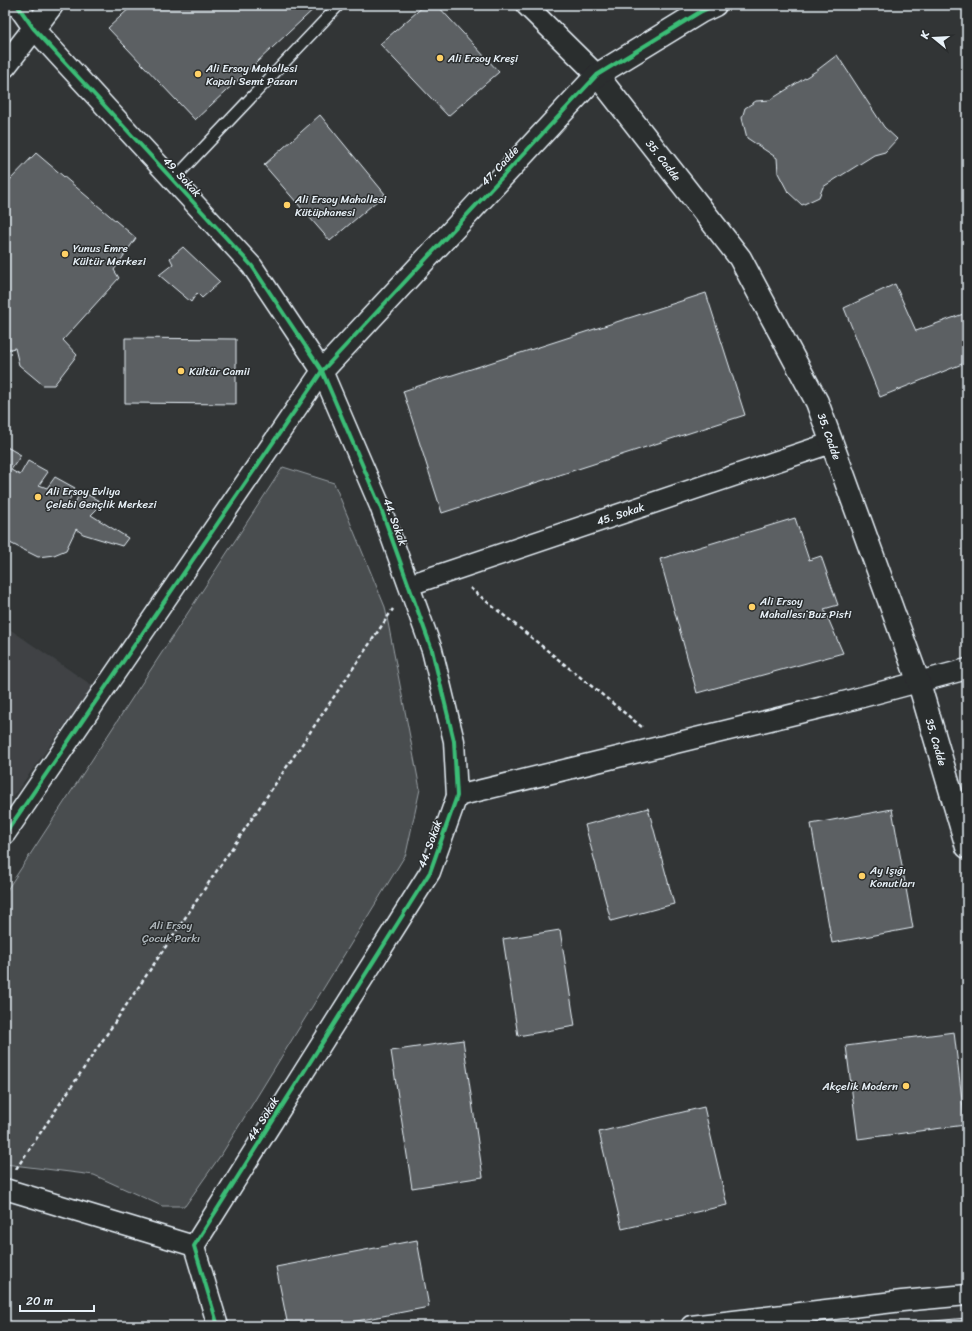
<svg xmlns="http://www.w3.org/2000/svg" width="972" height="1331" font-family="Sriracha,sans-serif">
<rect width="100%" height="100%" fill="#323536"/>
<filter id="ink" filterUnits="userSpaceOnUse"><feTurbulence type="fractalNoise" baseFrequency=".025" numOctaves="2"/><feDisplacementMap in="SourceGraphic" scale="8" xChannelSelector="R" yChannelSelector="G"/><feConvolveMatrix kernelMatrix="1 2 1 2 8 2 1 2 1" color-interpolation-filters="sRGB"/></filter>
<g filter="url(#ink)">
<polygon fill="#3f4244" points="5,626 93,686 5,808"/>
<polygon fill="#494d4f" stroke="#989fa4" points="283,467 334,483 385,607 420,789 406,854 223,1152 185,1206 162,1206 94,1175 5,1164 5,893"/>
<g fill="#5c6063" stroke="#e8f1f8">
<polygon points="133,5 318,5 195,120 108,28"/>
<polygon points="425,5 437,5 499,72 448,116 380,44"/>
<polygon points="837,55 884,127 897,139 885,152 874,155 823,187 819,197 802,205 788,192 778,173 777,158 747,138 742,118 745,108 756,101 770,100 816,71"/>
<polygon points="320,115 385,194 330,241 264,165"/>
<polygon points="36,153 136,238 114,270 119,278 63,340 77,355 54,385 43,385 19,365 15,348 5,350 5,180 8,182"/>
<polygon points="183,247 220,282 202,298 197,293 191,302 159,275 173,264 170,258"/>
<polygon points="895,284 916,331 966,313 967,362 880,397 844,308"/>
<polygon points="706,293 745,415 442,513 403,391"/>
<polygon points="125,338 236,339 236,404 125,403"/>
<polygon points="5,446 21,455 11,470 20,475 28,461 48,472 39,485 47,488 55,477 75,488 68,503 74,505 81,491 103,503 91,515 128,538 122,546 83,534 76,529 66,550 54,555 38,557 8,542 5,546"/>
<polygon points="795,518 809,560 821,556 838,605 824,609 843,653 697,693 660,559"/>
<polygon points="648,808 674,904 611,921 585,825"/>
<polygon points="892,809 913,928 832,943 811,824"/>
<polygon points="560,930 575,1026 518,1036 503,939"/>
<polygon points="954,1032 965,1125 858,1139 846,1046"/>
<polygon points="463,1040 483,1177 412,1188 391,1051"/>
<polygon points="704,1107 727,1205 622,1229 599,1132"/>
<polygon points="417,1240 429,1307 331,1326 288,1326 276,1267"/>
<polygon points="967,1318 967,1326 923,1326 922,1322"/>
</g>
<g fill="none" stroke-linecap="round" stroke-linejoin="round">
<g stroke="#e8f1f8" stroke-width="13">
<polyline id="lane" points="173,180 339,5"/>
</g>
<g stroke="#e8f1f8" stroke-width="23">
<g id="street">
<polyline points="17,5 34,29 252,266 322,371 380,506 432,650 454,741 457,796 430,872 194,1246 218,1326"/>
<polyline points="526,5 597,75"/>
<path id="s1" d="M409,585L831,443"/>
<polyline points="457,796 836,704 967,669"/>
<polyline points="5,834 322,371"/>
<polyline points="5,1189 194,1246"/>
<polyline points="691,1326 902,1301 967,1295"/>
</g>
</g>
<g stroke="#e8f1f8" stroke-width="25">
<g id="secondary">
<polyline points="5,66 52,5"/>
<path id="s2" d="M597,75L740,258L817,402L919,683L967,847"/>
<polyline points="322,371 597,75 700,12 715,5"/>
</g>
</g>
<g stroke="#e8f1f8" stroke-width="2.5" stroke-dasharray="4 3" stroke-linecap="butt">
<polyline points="470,588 642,727"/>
<polyline points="16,1169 393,609"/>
</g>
<use href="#lane" stroke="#2a2d2e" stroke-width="10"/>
<use href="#street" stroke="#2a2d2e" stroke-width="20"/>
<use href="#secondary" stroke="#2a2d2e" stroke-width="22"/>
<g stroke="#2a2d2e" stroke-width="6">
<g id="cycleway">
<polyline points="17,5 34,29 252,266 322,371 380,506 432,650 454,741 457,796 430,872 194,1246 218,1326"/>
<polyline points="5,834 322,371 597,75 700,12 715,5"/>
</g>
</g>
<use href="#cycleway" stroke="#3abd76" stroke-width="4"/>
</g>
</g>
<g fill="#ffd166" stroke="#2a2d2e" stroke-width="1.5">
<circle cx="440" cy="58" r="4"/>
<circle cx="198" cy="74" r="4"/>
<circle cx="287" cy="205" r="4"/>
<circle cx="65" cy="254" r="4"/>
<circle cx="181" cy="371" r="4"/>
<circle cx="38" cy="497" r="4"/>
<circle cx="752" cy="607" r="4"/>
<circle cx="862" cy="876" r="4"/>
<circle cx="906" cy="1086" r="4"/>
</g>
<g text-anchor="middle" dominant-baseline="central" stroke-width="3" stroke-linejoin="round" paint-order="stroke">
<g font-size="11" fill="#e8f1f8" stroke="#2a2d2e" text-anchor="start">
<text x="448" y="58">Ali Ersoy Kreşi</text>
<text x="206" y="68">Ali Ersoy Mahallesi<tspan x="206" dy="13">Kapalı Semt Pazarı</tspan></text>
<text x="295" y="199">Ali Ersoy Mahallesi<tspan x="295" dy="13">Kütüphanesi</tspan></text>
<text x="73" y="248">Yunus Emre<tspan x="73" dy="13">Kültür Merkezi</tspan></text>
<text x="189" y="371">Kültür Camii</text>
<text x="46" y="491">Ali Ersoy Evliya<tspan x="46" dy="13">Çelebi Gençlik Merkezi</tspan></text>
<text x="760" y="601">Ali Ersoy<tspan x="760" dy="13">Mahallesi̇ Buz Pisti</tspan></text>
<text x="870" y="870">Ay Işığı<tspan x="870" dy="13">Konutları</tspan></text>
<text x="898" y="1086" text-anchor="end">Akçelik Modern</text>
</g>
<g font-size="11" fill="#e8f1f8" stroke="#2a2d2e">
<text stroke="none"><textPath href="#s2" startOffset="108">35. Cadde</textPath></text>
<text transform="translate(500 166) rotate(-47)">47. Cadde</text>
<text transform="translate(182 177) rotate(47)">49. Sokak</text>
<text stroke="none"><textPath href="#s2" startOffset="432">35. Cadde</textPath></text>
<text stroke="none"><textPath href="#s1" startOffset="223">45. Sokak</textPath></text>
<text transform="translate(395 522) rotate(70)">44. Sokak</text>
<text stroke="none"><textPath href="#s2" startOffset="756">35. Cadde</textPath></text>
<text transform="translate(430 844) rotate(-70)">44. Sokak</text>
<text transform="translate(263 1119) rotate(-58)">44. Sokak</text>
</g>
<g font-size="11" fill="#b0b8bd" stroke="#2a2d2e">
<text x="171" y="925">Ali Ersoy<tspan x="171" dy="13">Çocuk Parkı</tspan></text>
</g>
</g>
<rect width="972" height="1331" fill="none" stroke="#2a2d2e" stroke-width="20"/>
<rect x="10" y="10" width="952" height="1311" fill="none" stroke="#e8f1f8" stroke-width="1.5" filter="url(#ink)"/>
<g transform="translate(934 38) rotate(288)" stroke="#2a2d2e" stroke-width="3" paint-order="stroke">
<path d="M0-3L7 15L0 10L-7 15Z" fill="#e8f1f8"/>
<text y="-6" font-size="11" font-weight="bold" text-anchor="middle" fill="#e8f1f8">K</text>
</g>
<path d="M20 1305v6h74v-6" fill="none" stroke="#e8f1f8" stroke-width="2"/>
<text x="26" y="1305" font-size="12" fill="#e8f1f8" stroke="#2a2d2e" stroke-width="3" paint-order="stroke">20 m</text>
</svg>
